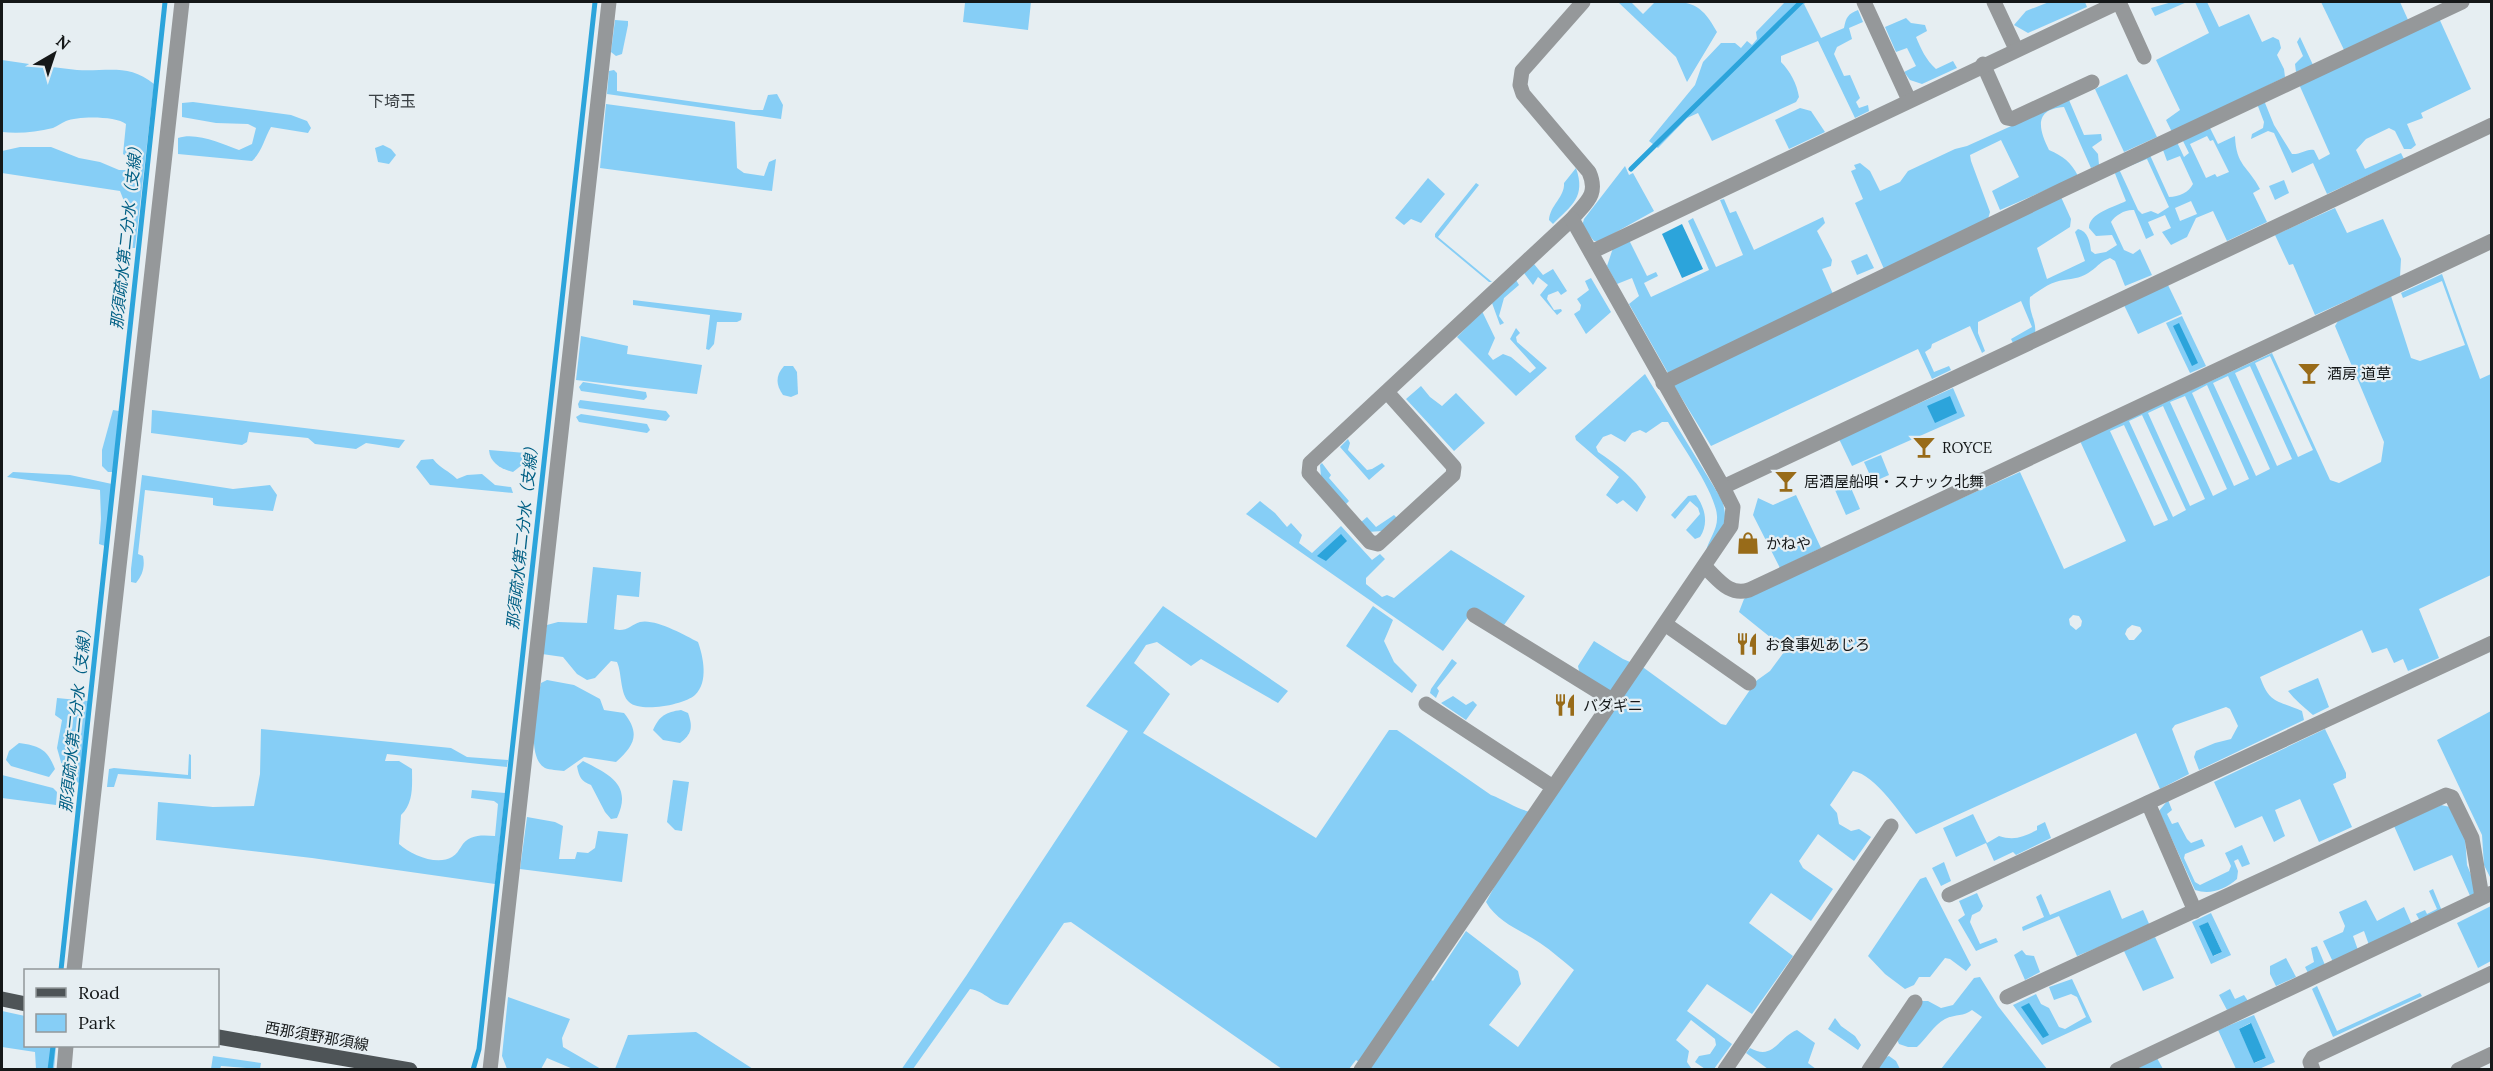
<svg xmlns="http://www.w3.org/2000/svg" width="2493" height="1071" font-family="Lora,'Noto Sans JP',serif">
<rect width="100%" height="100%" fill="#e6eef2"/>
<g fill="#86cef6" fill-rule="evenodd">
<polygon points="971,2 1031,2 1028,30 963,22 965,3 970,3"/>
<path d="M1618,2H1631L1643,14L1655,2C1688,1 1700,0 1717,32L1687,82L1676,57Z"/>
<path d="M1785,2H1806L1804,4L1821,38L1844,28C1846,17 1848,14 1858,10L1863,22L1849,28L1852,39L1837,47L1834,54L1844,76L1850,75L1860,98L1856,102L1859,108L1868,105L1869,111L1855,118L1818,41L1781,56V62C1790,71 1797,84 1799,97L1796,102L1712,141L1698,113L1687,118L1658,148L1649,141L1695,85L1703,62L1721,43H1735L1741,48L1747,41L1752,45L1757,39L1756,32Z"/>
<polygon points="2049,2 2085,2 2087,7 2028,33 2014,25 2026,11"/>
<polygon points="2172,2 2187,2 2155,16 2151,8"/>
<polygon points="2195,2 2207,2 2219,27 2249,14 2262,42 2273,37 2279,40 2281,48 2277,55 2284,69 2285,77 2172,132 2166,120 2180,110 2156,60 2209,33"/>
<polygon points="2321,2 2400,2 2409,22 2345,52"/>
<path d="M2438,16L2471,89L2421,113L2423,118L2407,124L2416,145L2411,149H2404L2395,131L2389,128L2366,139L2356,150L2365,169L2401,153L2404,159L2327,194L2313,163L2292,173L2274,133L2268,131L2251,139L2252,134L2263,128L2264,122L2256,101L2263,98L2274,125L2292,154C2300,155 2307,148 2314,150L2319,160L2330,154L2298,82Z"/>
<path d="M1906,18L1911,23L1925,25L1927,31L1916,37C1921,49 1926,60 1936,69L1953,61L1957,68L1922,84L1910,80L1904,72L1916,66L1907,48L1896,52L1885,27Z"/>
<polygon points="615,20 628,21 628,25 622,54 616,56 611,52"/>
<polygon points="2300,37 2313,65 2296,72 2295,64 2303,56 2297,42"/>
<path d="M2,60C27,64 52,67 77,70C106,72 129,63 154,84L135,248H131L132,221L120,191L2,173V151L20,147H51L79,158L100,162L119,170H129L133,165L131,159L123,154L126,124C116,116 78,116 66,121C61,123 58,126 53,128C36,132 19,134 2,132Z"/>
<polygon points="614,70 617,73 617,91 753,110 763,110 768,95 777,94 783,105 781,119 607,94 609,71"/>
<polygon points="2127,74 2157,137 2124,152 2095,89"/>
<path d="M2069,100L2084,135L2101,134L2102,140L2092,147L2098,154L2099,165L2091,168L2064,107C2033,109 2039,130 2049,150C2063,156 2071,162 2078,176L2000,210L1992,191L2019,177L2001,140L1970,155L1971,161L1990,212L1988,219L1884,269L1855,203L1863,199L1851,171L1856,169L1854,165L1860,163L1870,171L1880,191L1900,182L1908,171L1955,149L1967,146Z"/>
<path d="M193,102L291,115L307,121L311,128L308,133L271,127C264,139 262,152 252,161L178,154V138C197,132 222,144 239,150L252,144L256,128L248,124L216,123L182,117V103Z"/>
<polygon points="606,104 732,121 735,122 737,168 744,173 764,176 769,162 776,159 772,191 600,168"/>
<polygon points="1800,108 1811,111 1825,132 1789,149 1775,120"/>
<path d="M2209,126L2218,144L2235,136C2236,166 2248,166 2260,189L2253,193L2267,222L2227,241L2213,211L2196,218L2187,237L2171,245L2162,232L2171,228L2165,215L2148,222L2154,235L2146,239L2134,210C2126,209 2115,215 2111,222L2124,250L2133,254L2140,249L2152,275L2125,286L2115,261L2110,258C2098,263 2100,265 2091,271C2084,277 2073,279 2064,280C2052,281 2040,290 2030,297C2028,312 2037,321 2035,333L2013,343L2011,339L2032,327L2021,301L1978,322V333L1985,351L1982,353L1970,326L1932,344L1931,348L1925,352L1934,372L1949,366L1951,370L1932,379L1918,349L1711,446L1673,384L2061,197L2071,219L2070,227L2037,248L2047,279L2085,261L2075,232L2078,229C2088,231 2090,242 2091,251L2095,254L2106,252L2117,245L2112,235L2096,236L2089,228C2089,213 2114,207 2126,201L2114,171L2119,169L2138,210L2142,214L2151,211L2158,214L2169,207L2147,159L2127,167L2149,153L2169,197C2179,197 2189,192 2193,184L2180,156L2167,161L2163,150L2176,140L2184,157L2189,153L2182,139ZM2207,136L2210,141L2213,140L2229,172L2217,177L2215,174L2206,178L2190,144ZM2191,201L2197,214L2180,221L2175,208Z"/>
<polygon points="383,145 391,149 396,155 389,164 378,162 375,148"/>
<polygon points="1625,166 1629,175 1633,173 1654,211 1600,241 1594,241 1582,226 1584,219"/>
<path d="M1576,168C1586,197 1572,205 1553,224L1549,220C1550,205 1565,197 1564,183Z"/>
<polygon points="1428,178 1445,194 1421,223 1411,219 1404,225 1395,218"/>
<polygon points="2284,180 2289,193 2275,200 2269,186"/>
<polygon points="1476,183 1479,185 1438,237 1492,282 1489,282 1435,237 1435,234"/>
<polygon points="1724,199 1730,213 1736,211 1754,250 1823,217 1825,223 1817,231 1832,260 1831,266 1822,269 1833,294 1668,373 1629,304 1639,296 1632,278 1617,284 1607,266 1613,248 1629,240 1647,276 1656,272 1658,276 1644,283 1651,297 1709,270 1688,221 1693,218 1716,267 1743,255 1720,200"/>
<polygon points="2335,208 2347,233 2383,219 2401,259 2400,277 2315,315 2293,264 2289,265 2275,235"/>
<polygon points="1867,254 1874,268 1857,275 1851,261"/>
<polygon points="1534,264 1543,275 1553,269 1567,291 1561,295 1558,291 1548,295 1547,299 1554,310 1561,309 1562,311 1557,315 1540,295 1548,285 1538,277 1533,285 1524,273"/>
<path d="M2442,274L2480,379L2491,374V575L2419,609L2439,658L2408,671L2403,659L2394,663L2387,648L2372,653L2362,630L2260,677C2270,705 2278,700 2302,711L2304,720L2199,770L2194,757L2196,751L2215,743L2231,739L2238,726L2230,709L2226,707L2175,725L2172,729L2189,774L2160,789L2136,733L1916,834C1902,816 1876,775 1853,771L1830,805L1837,813L1839,824L1851,831L1859,829L1871,837L1854,861L1818,834L1799,861L1803,868L1833,889L1811,921L1771,893L1749,923L1793,956L1752,1014L1707,984L1687,1011L1732,1044L1714,1069H1705L1695,1062L1699,1056L1710,1054L1716,1045L1715,1039L1691,1020L1676,1040L1689,1051L1687,1062L1691,1068L1697,1069L1367,1070V1068L1356,1060L1349,1069H1282L1071,922L1064,923L1008,1005C993,1005 985,991 970,989L913,1069L901,1070L966,976L1128,731L1086,706L1163,606L1288,691L1278,703L1201,659L1191,666L1157,642L1146,645L1134,663L1170,694L1143,733L1316,838L1389,730H1397L1491,795C1507,801 1521,812 1537,813L1614,701L1579,671L1578,666L1594,641L1623,659L1644,668L1721,724L1726,725L1756,681L1770,671L1784,652L1770,637L1739,612L1744,599L1774,582L2020,472L2064,569L2126,541L2080,441L2272,353L2330,480L2339,483L2381,462L2384,442L2335,326L2338,321L2391,296L2411,358L2420,361L2465,345L2442,281L2403,298L2401,293ZM2270,356L2313,450L2298,457L2255,363ZM2250,366L2292,459L2277,466L2235,373ZM2228,376L2270,469L2256,476L2213,383ZM2207,385L2249,479L2234,486L2192,393ZM2185,396L2227,489L2213,496L2170,402ZM2163,406L2205,499L2190,506L2148,413ZM2142,415L2186,510L2173,517L2129,421ZM2124,425L2168,520L2154,526L2110,431ZM2073,615L2079,616L2082,621L2081,626L2076,630L2070,625L2069,619ZM2132,625L2140,627L2142,631L2134,640H2129L2125,634L2127,629ZM1497,882L1486,902C1498,923 1521,930 1540,943C1552,951 1563,961 1574,970L1518,1047L1489,1025L1521,984L1518,971L1466,931L1433,981L1421,973Z"/>
<polygon points="1591,278 1611,312 1586,334 1574,314 1580,310 1581,305 1577,299 1589,290 1585,281"/>
<polygon points="1516,280 1519,285 1504,298 1499,316 1504,323 1500,325 1492,303"/>
<polygon points="2168,285 2182,314 2138,334 2124,305"/>
<polygon points="633,300 742,313 741,320 737,322 717,322 714,344 709,350 706,349 710,315 633,305"/>
<polygon points="1482,311 1495,338 1488,354 1493,360 1503,354 1511,357 1530,373 1536,368 1510,339 1516,328 1520,333 1516,337 1517,342 1547,368 1516,396 1457,337"/>
<polygon points="2182,316 2206,366 2190,373 2166,323"/>
<polygon points="581,336 628,346 627,354 702,365 697,394 576,380"/>
<path d="M784,366H793L797,372L798,394L791,397L783,395C776,385 775,376 784,366Z"/>
<path d="M1645,374L1722,500C1730,525 1721,531 1706,551C1709,539 1718,529 1717,516C1716,493 1680,443 1668,422H1662L1646,433L1640,430L1632,433L1625,442L1611,434L1603,437L1596,447L1598,452C1617,465 1634,477 1646,497L1637,512L1623,500L1617,504L1606,495L1619,477L1576,440L1575,436Z"/>
<polygon points="583,382 646,392 647,397 644,400 581,391 579,387"/>
<polygon points="1421,386 1430,397 1442,406 1456,393 1485,423 1454,451 1406,399"/>
<polygon points="1953,388 1965,416 1852,466 1839,439"/>
<polygon points="580,400 666,411 670,416 666,421 579,408 578,404"/>
<polygon points="113,410 119,411 113,472 108,472 102,466 102,450"/>
<polygon points="152,410 405,440 399,448 366,443 356,449 315,444 308,438 249,432 247,442 242,445 151,433"/>
<polygon points="581,414 647,424 650,430 647,433 579,422 576,417"/>
<polygon points="1348,439 1350,443 1348,450 1367,470 1372,469 1382,463 1385,466 1369,480 1340,447"/>
<path d="M489,450L525,453L527,461L513,472C501,469 490,463 489,450Z"/>
<polygon points="1881,455 1889,475 1873,482 1864,462"/>
<path d="M433,459C442,470 448,470 457,479L467,475L482,474L495,485L511,487L513,493L430,485L416,467L421,460Z"/>
<polygon points="1322,463 1331,475 1329,478 1349,501 1344,506 1321,477 1320,465"/>
<polygon points="13,472 70,475 112,484 105,546 99,544 101,519 100,490 7,477"/>
<polygon points="1845,474 1860,509 1846,515 1831,481"/>
<path d="M142,475L233,489L270,485L277,495L273,511L217,506L213,505V498L145,490L138,554L143,556C145,566 143,575 136,583L131,582V569Z"/>
<path d="M1696,495C1705,508 1709,523 1700,537L1695,539L1686,530L1700,514L1698,508L1690,501L1675,519L1671,515L1688,496Z"/>
<polygon points="1796,495 1821,548 1780,568 1753,515 1758,498 1773,505"/>
<polygon points="1260,501 1275,513 1287,527 1291,523 1302,535 1299,543 1312,553 1341,526 1372,560 1380,554 1385,559 1366,578 1366,584 1382,597 1387,595 1394,598 1451,550 1525,596 1504,625 1475,608 1443,651 1246,514"/>
<polygon points="1394,515 1397,518 1382,531 1368,532 1360,523 1367,517 1376,527"/>
<path d="M593,567L641,572L639,597L617,595L614,629C625,633 631,625 640,622C654,618 685,635 698,642C703,656 709,682 695,695C684,705 640,713 629,702C620,694 622,673 617,662L611,661L595,678L587,680L577,674L563,657L542,654L547,625L558,622L587,623Z"/>
<polygon points="1373,606 1393,620 1384,641 1394,662 1417,685 1412,693 1346,646"/>
<polygon points="1452,659 1457,663 1437,688 1439,691 1436,698 1430,693 1431,689"/>
<path d="M2318,678L2329,707L2313,715C2304,707 2295,700 2288,691Z"/>
<path d="M547,680L574,685L600,699L604,710L624,713C641,734 634,746 616,762L584,757L564,771C558,770 550,770 545,768C525,757 537,702 541,683Z"/>
<polygon points="1453,696 1466,705 1473,701 1477,705 1466,720 1441,703"/>
<polygon points="57,698 88,701 80,783 66,780 57,748 62,720 55,715"/>
<path d="M681,710L688,713C693,727 692,734 680,743L663,740L653,730C659,716 666,712 681,710Z"/>
<polygon points="2491,711 2491,879 2484,865 2482,835 2437,740"/>
<path d="M261,729L451,748L467,757L508,760L507,767L387,754L385,761H399L412,769C412,785 414,803 401,815L399,844C411,855 437,866 452,857C457,854 458,851 461,847C468,834 482,835 495,836L498,804L494,801L471,798L472,790L505,793L495,884L312,858L156,840L158,802L213,807L254,806L260,774Z"/>
<polygon points="2325,729 2346,773 2346,778 2333,784 2352,827 2319,842 2300,799 2275,810 2285,836 2274,842 2262,816 2235,828 2214,782"/>
<path d="M19,743C40,746 47,749 55,769L49,777L11,766L6,760L9,751Z"/>
<polygon points="189,754 191,755 191,779 118,774 114,787 107,787 109,769 114,768 188,775"/>
<path d="M583,761C608,774 633,784 617,818L611,819L605,812L591,785C581,781 579,777 577,766Z"/>
<polygon points="2,775 53,788 57,792 56,805 2,798"/>
<polygon points="673,780 689,782 682,831 675,830 667,822"/>
<path d="M2168,800L2172,810L2167,814L2172,824L2178,822L2187,839L2191,843L2202,839L2205,846L2185,854L2184,858L2195,882L2200,885L2229,871L2231,866L2225,853L2242,845L2250,864L2242,867L2238,859L2234,861L2238,871L2237,879C2224,890 2210,895 2195,890L2159,811Z"/>
<polygon points="2441,805 2450,807 2465,837 2467,865 2474,882 2474,896 2471,898 2452,855 2414,871 2394,826"/>
<path d="M1973,814L1987,843L1999,836C2014,841 2024,837 2037,830V826L2045,822L2051,838L2016,855L2013,852L1994,861L1986,843L1956,857L1943,828Z"/>
<polygon points="527,817 555,822 563,826 559,859 575,859 577,852 588,853 595,848 598,831 628,834 622,882 520,869"/>
<polygon points="1944,862 1951,881 1941,886 1932,868"/>
<polygon points="1926,877 1971,965 1966,971 1950,959 1945,958 1930,977 1919,977 1914,985 1905,989 1885,974 1868,956 1920,879"/>
<polygon points="2433,889 2442,911 2420,921 2416,914 2425,910 2427,914 2437,909 2429,891"/>
<polygon points="2110,890 2122,919 2143,910 2150,926 2077,956 2059,916 2023,931 2022,927 2044,917 2036,897 2041,894 2050,915"/>
<polygon points="1977,893 1983,906 1980,911 1972,915 1970,922 1980,944 1996,938 1998,942 1976,951 1958,920 1965,915 1959,901"/>
<polygon points="2366,900 2377,921 2404,907 2412,925 2369,945 2364,931 2353,936 2358,950 2333,962 2323,941 2343,932 2345,926 2339,912"/>
<polygon points="2491,906 2491,961 2478,968 2457,923"/>
<path d="M2211,913L2231,955L2211,964L2192,922ZM2208,922L2222,952L2214,956L2200,926Z"/>
<polygon points="2155,937 2174,978 2143,991 2124,951"/>
<polygon points="2317,946 2325,965 2308,973 2305,967 2314,962 2311,948"/>
<polygon points="2022,950 2026,955 2034,956 2040,972 2025,980 2014,955"/>
<polygon points="2286,958 2296,977 2276,986 2270,974 2270,966"/>
<path d="M1980,977L1998,1006L2047,1069H1941L1982,1017L1972,1010C1963,1017 1954,1014 1945,1019C1933,1026 1927,1038 1917,1047H1908L1899,1044L1895,1035L1921,1001H1928L1941,1008L1953,1005L1974,978Z"/>
<polygon points="2072,979 2092,1022 2042,1045 2013,1005 2036,994 2041,1004 2049,1008 2059,1027 2065,1029 2086,1017 2077,997 2071,994 2054,1000 2049,987"/>
<polygon points="2317,986 2337,1031 2420,993 2422,996 2333,1037 2312,989"/>
<polygon points="2230,989 2235,999 2244,995 2248,1001 2227,1010 2219,995"/>
<polygon points="508,997 570,1019 562,1038 563,1047 601,1069 573,1069 547,1058 541,1069 507,1069 502,1056"/>
<polygon points="2,1011 25,1016 26,1046 56,1046 54,1069 36,1069 35,1052 2,1047"/>
<path d="M2254,1015L2275,1062L2259,1069H2236L2218,1030ZM2250,1023L2266,1058L2255,1063L2239,1029Z"/>
<polygon points="1835,1018 1841,1026 1855,1036 1861,1045 1858,1050 1828,1029"/>
<path d="M1797,1030L1815,1043L1808,1063L1816,1069H1768L1746,1053L1750,1048C1774,1061 1777,1038 1797,1030Z"/>
<polygon points="696,1032 753,1069 615,1069 628,1035"/>
<polygon points="213,1056 261,1063 260,1069 221,1066 220,1069 211,1069"/>
<polygon points="1889,1056 1896,1061 1900,1069 1876,1070 1883,1058"/>
<polygon points="2157,1058 2163,1069 2134,1070"/>
</g>
<g fill="#2ca4db">
<polygon points="1682,224 1703,269 1682,278 1662,234"/>
<polygon points="2179,323 2198,363 2192,366 2173,326"/>
<polygon points="1950,396 1957,413 1935,423 1927,406"/>
<polygon points="1341,534 1347,541 1326,561 1317,556"/>
<polygon points="2208,922 2222,952 2213,956 2199,926"/>
<polygon points="2029,1003 2049,1035 2043,1038 2021,1007"/>
<polygon points="2251,1023 2266,1058 2254,1063 2239,1029"/>
</g>
<g fill="none" stroke-linecap="round" stroke-linejoin="round">
<g stroke="#2ca4db" stroke-width="5">
<polyline points="1631,169 1801,2"/>
<polyline points="61,970 165,2"/>
<polyline points="50,1070 53,1046"/>
<polyline points="473,1070 479,1049 595,2"/>
</g>
<g stroke="#95989a" stroke-width="15">
<polyline points="1864,2 1909,100"/>
<polyline points="1994,2 2016,49"/>
<polyline points="2119,2 2144,57"/>
<polyline points="1983,64 2007,118 2012,119 2092,82"/>
<polyline points="1591,252 2119,2"/>
<polyline points="1663,383 2062,190 2462,2"/>
<path d="M1387,392L1454,467L1453,475L1378,544L1370,542L1309,473L1310,463L1572,219C1586,202 1599,195 1589,172L1523,94L1520,85L1522,71L1583,2"/>
<polyline points="1723,487 2492,125"/>
<path d="M1705,567C1719,580 1729,596 1749,590L2492,241"/>
<polyline points="1474,615 1612,700"/>
<polyline points="1665,624 1749,683"/>
<polyline points="1426,704 1553,787"/>
<polyline points="2148,803 2195,911"/>
<polyline points="1949,895 2492,643"/>
<polyline points="74,970 182,2"/>
<polyline points="2007,997 2446,795 2452,797 2472,838 2482,897"/>
<polyline points="64,1070 66,1046"/>
<polyline points="490,1070 609,2"/>
<polyline points="1361,1070 1731,526 1733,507 1723,487 1572,219"/>
<polyline points="1725,1070 1891,826"/>
<polyline points="1869,1070 1915,1002"/>
<polyline points="2117,1070 2492,893"/>
<polyline points="2313,1070 2310,1062 2313,1057 2492,973"/>
<polyline points="2458,1070 2492,1054"/>
</g>
<g stroke="#4e5457" stroke-width="15">
<polyline points="2,999 26,1004"/>
<polyline points="218,1037 410,1070"/>
</g>
</g>
<defs>
<g id="bar-bare" transform="scale(1.8)"><path d="M-6-5H6L.8 .8V4.5H3.5V6h-7V4.5H-.8V.8Z" fill="#986b19" stroke="#e6eef2" stroke-width="2.5" paint-order="stroke"/></g>
<g id="shop-bare" transform="scale(1.8)"><path d="M-5-2.5h2.3a2.7 3.5 0 0 1 5.4 0H5L5.5 6h-11ZM-1.5-2.5h3a1.5 2.3 0 0 0-3 0Z" fill="#986b19" stroke="#e6eef2" stroke-width="2.5" paint-order="stroke"/></g>
<g id="restaurant-bare" transform="scale(1.8)"><path d="M-5-6h1v4h1v-4h1v4h1v-4h1v5L-1.5 .5V6h-2V.5L-5-1ZM5-6V6H3V1.5H1.5Q1.5-4 5-6Z" fill="#986b19" stroke="#e6eef2" stroke-width="2.5" paint-order="stroke"/></g>
</defs>
<g fill-rule="evenodd">
<use href="#bar-bare" x="2309" y="373"/>
<use href="#bar-bare" x="1924" y="447"/>
<use href="#bar-bare" x="1786" y="481"/>
<use href="#shop-bare" x="1748" y="543"/>
<use href="#restaurant-bare" x="1747" y="644"/>
<use href="#restaurant-bare" x="1565" y="705"/>
</g>
<g text-anchor="middle" dominant-baseline="central" stroke-width="4.5" stroke-linejoin="round" paint-order="stroke">
<g font-size="15" fill="#151819" stroke="#e6eef2" text-anchor="start">
<text x="2327" y="373">酒房 道草</text>
<text x="1942" y="447">ROYCE</text>
<text x="1804" y="481">居酒屋船唄・スナック北舞</text>
<text x="1766" y="543">かねや</text>
<text x="1765" y="644">お食事処あじろ</text>
<text x="1583" y="705">バダギニ</text>
</g>
<g font-size="15" fill="#151819" stroke="#e6eef2">
<text transform="translate(317 1036) rotate(10)">西那須野那須線</text>
</g>
<g font-size="16" fill="#3b4145" stroke="#e6eef2">
<text x="392" y="101">下埼玉</text>
</g>
<g font-size="16" font-style="italic" fill="#005f84" stroke="#e6eef2">
<text transform="translate(126 234) rotate(-84)">那須疏水第二分水（支線）</text>
<text transform="translate(522 534) rotate(-84)">那須疏水第二分水（支線）</text>
<text transform="translate(75 717) rotate(-84)">那須疏水第二分水（支線）</text>
</g>
</g>
<rect width="2493" height="1071" fill="none" stroke="#151819" stroke-width="6"/>
<rect x="24" y="969" width="195" height="78" fill="#e6eef2" stroke="#92989b" stroke-width="1.5"/>
<rect x="36" y="988" width="30" height="9" fill="#4e5457" stroke="#92989b" stroke-width="1.5"/>
<text x="78" y="999" font-size="18" fill="#151819">Road</text>
<rect x="36" y="1014" width="30" height="18" fill="#86cef6" stroke="#92989b" stroke-width="1.5"/>
<text x="78" y="1029" font-size="18" fill="#151819">Park</text>
<g transform="translate(54 54) rotate(39)" stroke="#e6eef2" stroke-width="4.5" paint-order="stroke">
<path d="M0-4.5L10 22L0 15L-10 22Z" fill="#151819"/>
<text y="-9" font-size="16" font-weight="bold" text-anchor="middle" fill="#151819">N</text>
</g>
</svg>
